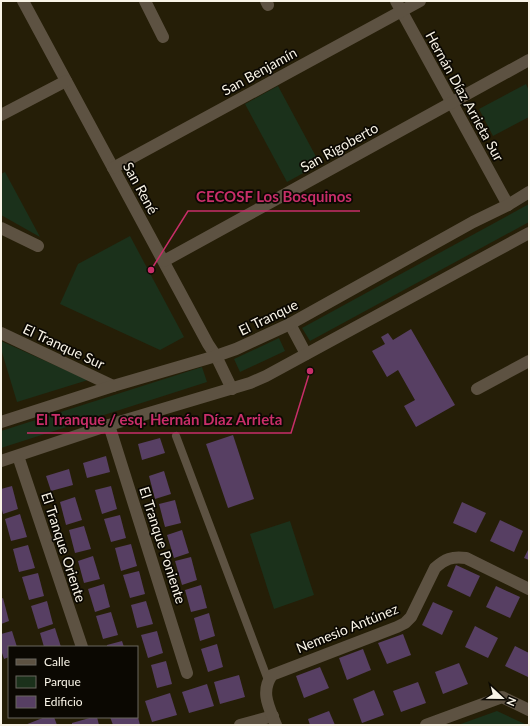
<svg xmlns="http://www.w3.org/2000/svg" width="530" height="726" font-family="Lato,sans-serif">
<rect width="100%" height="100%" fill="#251e07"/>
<g fill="#1b311b">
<polygon points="526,84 529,91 529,117 493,136 479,109"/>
<polygon points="278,86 320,164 287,182 245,104"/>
<polygon points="5,172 40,237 1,215 1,174"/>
<polygon points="529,204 529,222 310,341 302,328"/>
<polygon points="130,236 184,337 160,350 60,304 78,264"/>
<polygon points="279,338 285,351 240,372 234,359"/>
<polygon points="1,341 88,380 17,402 1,349"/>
<polygon points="202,367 207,382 1,448 1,431"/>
<polygon points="290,521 314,595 274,609 250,534"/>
<polygon points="497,711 527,725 458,725"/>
</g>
<g fill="#573f63">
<polygon points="411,329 455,405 416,427 404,406 415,400 398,370 387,377 372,351 385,344 381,337 388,333 393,340"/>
<polygon points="233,435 254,499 228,508 206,444"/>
<polygon points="160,438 165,453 142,460 138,444"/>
<polygon points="106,456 110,472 87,478 83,463"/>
<polygon points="69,469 73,485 51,491 46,476"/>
<polygon points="164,471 171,494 155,499 149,476"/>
<polygon points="12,486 18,509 3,514 1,506 1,489"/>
<polygon points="111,486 117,509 102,514 95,490"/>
<polygon points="75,497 82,520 66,525 60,502"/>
<polygon points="175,500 181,523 165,527 159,504"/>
<polygon points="462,502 486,513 476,533 453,523"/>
<polygon points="20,514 27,537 11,541 5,519"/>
<polygon points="120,515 126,538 111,542 104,519"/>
<polygon points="500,520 523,531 514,552 490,541"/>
<polygon points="84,526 91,549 75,553 69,530"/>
<polygon points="182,530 189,553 174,558 167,535"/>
<polygon points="131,544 137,566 121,571 115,548"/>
<polygon points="28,545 35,568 19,572 13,549"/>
<polygon points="529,548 529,560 524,558"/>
<polygon points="93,556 100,579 84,583 78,561"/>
<polygon points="191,557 197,580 182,585 175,561"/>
<polygon points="456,565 480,576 470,597 447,586"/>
<polygon points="139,571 145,594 130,598 123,575"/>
<polygon points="38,573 44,596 29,600 22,577"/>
<polygon points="104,584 110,607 95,612 88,589"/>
<polygon points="201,585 207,608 191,612 185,590"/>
<polygon points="496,586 520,597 510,618 486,607"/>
<polygon points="3,598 9,621 1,624 1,599"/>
<polygon points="47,601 53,624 38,629 31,606"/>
<polygon points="146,601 153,624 137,628 131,605"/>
<polygon points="433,602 453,611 442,635 422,625"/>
<polygon points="111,612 118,635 103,639 96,616"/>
<polygon points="209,613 215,636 200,641 194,618"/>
<polygon points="475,626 498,638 488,658 465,647"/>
<polygon points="55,628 61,647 44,647 40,633"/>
<polygon points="12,631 17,647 9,647 9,657 4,659 1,650 1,634"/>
<polygon points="157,631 163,653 148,658 141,635"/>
<polygon points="403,634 411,655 387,664 378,643"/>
<polygon points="122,641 124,647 107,647 107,645"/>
<polygon points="217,644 223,667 208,672 201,649"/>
<polygon points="515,646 529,653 529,676 528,677 505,666"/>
<polygon points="363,649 371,670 347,680 339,658"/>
<polygon points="166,661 172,684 157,688 151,665"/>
<polygon points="459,663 468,684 443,694 435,672"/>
<polygon points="320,667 329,688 304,698 296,676"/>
<polygon points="239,675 245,697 220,704 214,682"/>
<polygon points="418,682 426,703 401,712 393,691"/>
<polygon points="207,684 214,706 189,713 182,692"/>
<polygon points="374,690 384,715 362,723 353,699"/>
<polygon points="170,693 177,715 152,722 145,701"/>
<polygon points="329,711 335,725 310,725 308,719"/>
<polygon points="45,717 54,717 57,725 25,725"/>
<polygon points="93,717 97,717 99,725 72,725 72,723"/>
<polygon points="110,717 138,717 140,725 113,725"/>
</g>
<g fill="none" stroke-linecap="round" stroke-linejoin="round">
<polyline stroke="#5d5242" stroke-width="8" points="176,436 268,680"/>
<g stroke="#5d5242" stroke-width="12">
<polyline points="23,1 208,344 216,356 232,389"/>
<polyline points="145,1 163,37"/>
<polyline points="266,1 268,5"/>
<polyline points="396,1 508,205"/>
<polyline points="1,115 66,81"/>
<polyline points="113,168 420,1"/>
<polyline points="1,228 38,246"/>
<polyline points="164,261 529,60"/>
<polyline points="290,324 306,354"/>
<polyline points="1,333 113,386"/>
<polyline points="477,389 529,361"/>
<polyline points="1,422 113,386 216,356 236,349 290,324 473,222 508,205 529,192"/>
<polyline points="109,425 187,673"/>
<polyline points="18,456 82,647"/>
<polyline points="1,461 109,425 250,383 266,376 529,233"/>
<polyline points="240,725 273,716"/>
<path d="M276,725C269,707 260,692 272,675L397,627L405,623L411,617L435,568C445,559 452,556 466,558L529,589"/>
<polyline points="426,725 502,697 529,710"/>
</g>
</g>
<g text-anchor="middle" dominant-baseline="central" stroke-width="3.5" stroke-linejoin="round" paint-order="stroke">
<g font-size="14" fill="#f9f4e7" stroke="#0b0802">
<text transform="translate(259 71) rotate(-29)">San Benjamín</text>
<text transform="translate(465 96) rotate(61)">Hernán Díaz Arrieta Sur</text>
<text transform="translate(339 147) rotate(-29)">San Rigoberto</text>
<text transform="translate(141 188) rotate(61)">San René</text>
<text transform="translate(268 317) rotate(-26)">El Tranque</text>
<text transform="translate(64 346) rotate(25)">El Tranque Sur</text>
<text transform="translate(163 545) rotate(72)">El Tranque Poniente</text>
<text transform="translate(64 547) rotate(72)">El Tranque Oriente</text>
<text transform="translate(347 628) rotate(-22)">Nemesio Antúnez</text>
</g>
</g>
<path fill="none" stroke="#c82e69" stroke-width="1.5" d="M151 270L188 211H360M310 371L291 433H27"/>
<g fill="#c82e69" stroke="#0b0802" stroke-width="1.5">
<circle cx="151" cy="270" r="4"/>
<circle cx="310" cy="371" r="4"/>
</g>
<g font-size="15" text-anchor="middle" font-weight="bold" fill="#c82e69" stroke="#0b0802" stroke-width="3.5" stroke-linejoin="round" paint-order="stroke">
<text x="274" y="202">CECOSF Los Bosquinos</text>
<text x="159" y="425">El Tranque / esq. Hernán Díaz Arrieta</text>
</g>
<rect width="530" height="726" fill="none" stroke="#f9f4e7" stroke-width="4"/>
<rect x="8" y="646" width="130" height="72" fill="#0b0802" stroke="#6a665e"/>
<rect x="16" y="659" width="20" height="6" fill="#5d5242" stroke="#6a665e"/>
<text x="44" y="666" font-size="12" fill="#f9f4e7">Calle</text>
<rect x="16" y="676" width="20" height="12" fill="#1b311b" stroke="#6a665e"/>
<text x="44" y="686" font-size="12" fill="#f9f4e7">Parque</text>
<rect x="16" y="696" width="20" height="12" fill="#573f63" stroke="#6a665e"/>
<text x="44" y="706" font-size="12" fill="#f9f4e7">Edificio</text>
<g transform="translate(502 698) rotate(112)" stroke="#0b0802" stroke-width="3" paint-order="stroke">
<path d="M0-3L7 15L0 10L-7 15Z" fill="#f9f4e7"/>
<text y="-6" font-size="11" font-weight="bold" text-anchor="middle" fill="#f9f4e7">N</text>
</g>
</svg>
